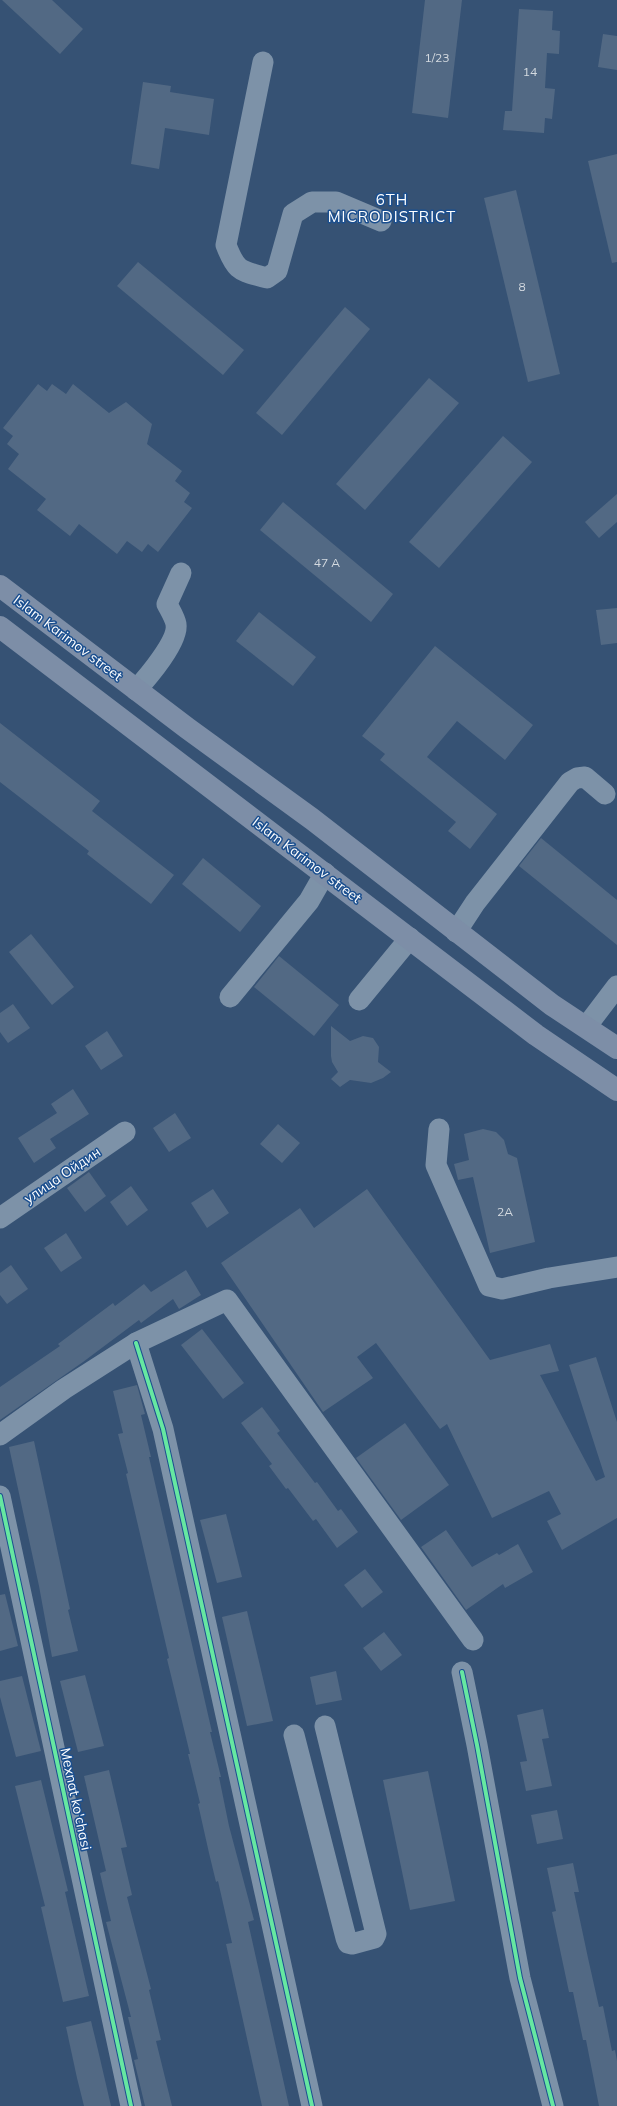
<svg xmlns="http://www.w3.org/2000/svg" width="617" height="2106" font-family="Mulish,sans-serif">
<rect width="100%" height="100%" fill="#365274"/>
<g fill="#526984">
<polygon points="2,0 52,0 83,29 60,54"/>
<polygon points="425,0 462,0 448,118 412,113"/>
<polygon points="519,9 553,11 552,30 560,31 559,54 547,53 545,88 555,89 552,119 545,118 544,133 503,130 505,111 512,111"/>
<polygon points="603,34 617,36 617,70 598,67"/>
<polygon points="143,82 171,86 170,92 214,99 209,135 165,128 159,169 131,164"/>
<polygon points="617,154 617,262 612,263 588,161"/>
<polygon points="516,190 560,374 528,382 484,198"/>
<polygon points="138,262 244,350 223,375 117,286"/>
<polygon points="345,307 370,329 282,435 256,413"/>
<polygon points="429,378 459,403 365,510 336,484"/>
<polygon points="38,384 47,391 52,384 66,394 73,384 109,413 126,402 152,424 147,444 182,471 175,481 190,493 184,502 192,508 158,552 148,544 142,552 127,541 117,554 79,524 70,536 37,510 46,499 8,469 19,454 7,444 13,436 3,428"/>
<polygon points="503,436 532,462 439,568 409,542"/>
<polygon points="617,494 617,522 599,538 585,522"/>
<polygon points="283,502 393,594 371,622 260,530"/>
<polygon points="617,608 617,643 601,645 596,610"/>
<polygon points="259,612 316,657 293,686 236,641"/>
<polygon points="435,646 533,725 505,760 457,721 427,757 497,814 470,849 448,831 456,822 380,760 385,754 362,736"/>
<polygon points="0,723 100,801 92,811 174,875 151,904 87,854 89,851 0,782"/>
<polygon points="541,838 617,900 617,945 519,866"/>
<polygon points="203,858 261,906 240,932 182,884"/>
<polygon points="31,934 74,987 52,1005 9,952"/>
<polygon points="279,956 339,1005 314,1036 254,987"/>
<polygon points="13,1004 30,1028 8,1043 0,1032 0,1013"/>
<polygon points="331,1026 350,1041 363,1036 373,1038 379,1047 378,1062 391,1072 383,1078 371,1083 350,1080 340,1087 331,1079 338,1072 332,1062 331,1056"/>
<polygon points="107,1031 123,1056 101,1070 85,1046"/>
<polygon points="73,1089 89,1114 50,1139 56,1148 34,1163 18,1138 57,1113 51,1104"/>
<polygon points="175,1113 191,1138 169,1152 153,1128"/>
<polygon points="278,1124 300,1143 282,1163 260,1144"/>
<polygon points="483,1129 496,1132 504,1140 508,1154 517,1158 535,1242 490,1253 473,1177 458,1180 454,1164 469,1160 464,1134"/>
<polygon points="89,1172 106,1196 85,1212 67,1188"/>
<polygon points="131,1186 148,1210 127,1226 110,1202"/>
<polygon points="213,1189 229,1213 207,1228 191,1203"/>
<polygon points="367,1189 490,1360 550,1344 559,1371 540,1375 596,1481 605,1477 569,1365 596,1357 617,1422 617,1518 562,1550 547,1521 561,1514 549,1491 492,1518 447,1424 440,1429 376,1343 357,1357 373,1378 323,1412 221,1263 300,1208 314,1228"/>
<polygon points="66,1233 82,1258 61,1272 44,1248"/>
<polygon points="11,1265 28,1289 7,1304 0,1295 0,1273"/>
<polygon points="186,1270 201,1295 179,1309 173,1299 141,1323 139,1320 83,1362 0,1420 0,1387 60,1346 58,1344 113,1303 115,1306 144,1284 151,1292"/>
<polygon points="202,1329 244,1383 223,1399 181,1345"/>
<polygon points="137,1385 145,1414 141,1415 151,1457 149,1457 212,1732 210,1732 221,1777 219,1777 229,1826 254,1920 248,1922 289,2106 262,2106 226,1944 232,1943 218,1881 216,1882 209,1853 198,1804 200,1803 188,1754 190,1754 167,1659 169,1658 126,1474 128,1473 118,1434 123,1433 113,1391"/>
<polygon points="262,1407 280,1431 277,1433 315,1483 317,1482 338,1511 341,1509 358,1532 337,1548 316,1519 313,1521 288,1488 286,1489 269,1466 272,1464 241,1423"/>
<polygon points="405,1423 449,1485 401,1520 356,1458"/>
<polygon points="34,1441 70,1609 68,1610 78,1651 52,1657 39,1586 9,1447"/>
<polygon points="226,1514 242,1577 217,1583 200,1520"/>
<polygon points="446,1530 472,1567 497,1553 499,1555 518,1544 533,1572 505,1588 503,1584 466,1610 421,1547"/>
<polygon points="365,1569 383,1592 362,1608 344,1585"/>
<polygon points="5,1594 18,1646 0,1651 0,1595"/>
<polygon points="247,1611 273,1721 247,1726 222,1617"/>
<polygon points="384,1632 402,1655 381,1671 363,1648"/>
<polygon points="336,1671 342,1700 316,1705 310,1677"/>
<polygon points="85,1675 104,1746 78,1752 60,1681"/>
<polygon points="22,1676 41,1751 16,1757 0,1697 0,1681"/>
<polygon points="543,1709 549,1738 542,1739 552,1786 526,1791 520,1762 527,1761 517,1715"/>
<polygon points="109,1770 127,1847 121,1848 132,1895 127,1897 151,1989 149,1990 161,2040 156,2041 172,2106 145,2106 134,2060 138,2059 128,2017 131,2017 106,1922 111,1921 100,1873 106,1871 84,1776"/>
<polygon points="428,1771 455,1901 410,1910 383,1780"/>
<polygon points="41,1780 68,1891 65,1892 89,1996 63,2002 41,1907 45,1906 15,1786"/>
<polygon points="557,1810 563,1839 537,1844 531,1815"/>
<polygon points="573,1863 579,1892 574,1892 588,1958 599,2007 603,2006 612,2051 615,2050 617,2061 617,2106 599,2106 586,2040 583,2040 573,1992 569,1992 552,1912 556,1911 547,1868"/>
<polygon points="91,2021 98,2050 111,2106 84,2106 77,2078 66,2027"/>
</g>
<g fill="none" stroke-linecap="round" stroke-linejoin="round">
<g stroke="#7d92a8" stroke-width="21">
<path d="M263,62L226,245C237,273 240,270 267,278L277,271L293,214L312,202H336L381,221"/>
<path d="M136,690C147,678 179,641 176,624C175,618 170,610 167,604L181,573"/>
<polyline points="456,932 475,903 570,782 577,778 585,777 605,794"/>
<polyline points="230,997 309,901 325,873"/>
<polyline points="359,1000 410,938"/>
<polyline points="586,1027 617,986"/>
<polyline points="439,1129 436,1165 489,1286 502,1289 549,1278 617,1267"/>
<polyline points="0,1218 125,1132"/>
<polyline points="136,1343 163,1429 312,2106"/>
<polyline points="0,1435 64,1389 136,1343 227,1300 473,1640"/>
<polyline points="0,1496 131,2106"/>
<polyline points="462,1672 477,1745 520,1978 553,2106"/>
<polyline points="294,1735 346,1938 348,1943 352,1944 374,1938 376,1934 325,1726"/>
</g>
<g stroke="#7d8ea7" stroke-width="22">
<polyline points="0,586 187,728 312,819 552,1005 617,1048"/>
<polyline points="0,627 536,1035 617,1090"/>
</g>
<g stroke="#1b4f8f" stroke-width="6">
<g id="cycleway">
<polyline points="136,1343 163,1429 312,2106"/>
<polyline points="0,1496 131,2106"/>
<polyline points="462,1672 477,1745 520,1978 553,2106"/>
</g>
</g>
<use href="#cycleway" stroke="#66e7a1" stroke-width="4"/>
</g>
<g text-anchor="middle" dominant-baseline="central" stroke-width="3" stroke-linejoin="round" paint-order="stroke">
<g font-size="12" fill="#d4dae0">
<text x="437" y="57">1/23</text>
<text x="530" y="71">14</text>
<text x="522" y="286">8</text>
<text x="327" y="562">47 А</text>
<text x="505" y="1211">2A</text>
</g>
<g font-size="14" fill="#fff" stroke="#1b4f8f">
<text transform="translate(68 638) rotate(37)">Islam Karimov street</text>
<text transform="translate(307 860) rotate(37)">Islam Karimov street</text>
<text transform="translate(62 1175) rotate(-34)">улица Ойдин</text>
<text transform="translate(76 1799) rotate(78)">Mexnat ko'chasi</text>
</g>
<g font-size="15" letter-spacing="1" fill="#fff" stroke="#1b4f8f">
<text x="392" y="199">6TH<tspan x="392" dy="17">MICRODISTRICT</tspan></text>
</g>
</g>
</svg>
